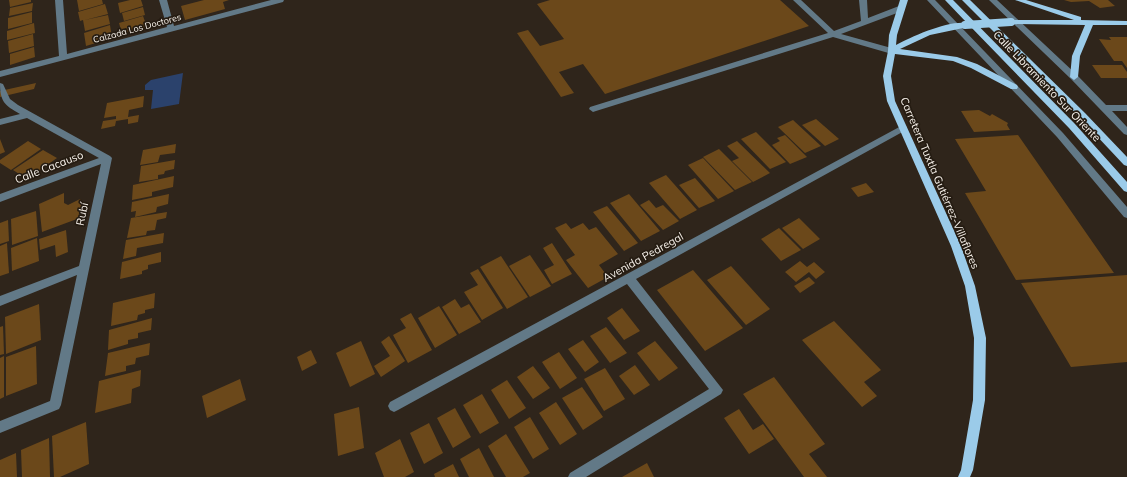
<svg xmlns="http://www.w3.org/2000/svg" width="1127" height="477" font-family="Mulish,sans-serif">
<rect width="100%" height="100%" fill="#2f251b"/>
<polygon fill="#2b426c" points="183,73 179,104 151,109 153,90 145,90 145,85 151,80"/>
<g fill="#6b481a">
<polygon points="9,0 31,0 31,2 10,7"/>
<polygon points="77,0 102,0 103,4 79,11"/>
<polygon points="130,0 141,0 143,6 120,13 118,3"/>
<polygon points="204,0 229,0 223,2 225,9 185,20 181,6"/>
<polygon points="550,0 780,0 809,26 605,94 583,64 559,72 574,93 561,97 517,33 528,30 540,46 564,39 537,4"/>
<polygon points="1064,0 1108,0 1115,6 1100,8 1089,1 1071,2"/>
<polygon points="33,3 32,11 9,16 10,8"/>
<polygon points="105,4 108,14 85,20 108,15 110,24 85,31 83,20 80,21 78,12"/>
<polygon points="143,7 145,15 124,21 122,13"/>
<polygon points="32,12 32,23 8,29 8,18"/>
<polygon points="143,16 147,27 122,34 119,23"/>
<polygon points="34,23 35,33 7,40 7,31"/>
<polygon points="110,25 112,38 86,46 84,33"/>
<polygon points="33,34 34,46 9,53 8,41"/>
<polygon points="1109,37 1127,37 1127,68 1122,61 1114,61 1099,39 1111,40"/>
<polygon points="34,47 35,57 10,65 10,54"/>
<polygon points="1092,65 1122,65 1127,72 1127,78 1101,78"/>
<polygon points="36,83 34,89 0,97 0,91"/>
<polygon points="144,96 143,107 129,110 128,117 139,115 138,122 128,124 128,119 116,121 115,126 101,129 103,121 116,119 116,116 104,118 107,103"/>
<polygon points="979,110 990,116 992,114 1008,123 1007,125 1010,130 974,132 961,111"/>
<polygon points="816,119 839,139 825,146 802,125"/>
<polygon points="793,120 821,146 805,153 778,127"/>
<polygon points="756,132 786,162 770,169 741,139"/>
<polygon points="785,135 807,157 790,164 772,145 780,141 777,138"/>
<polygon points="1018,135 1114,273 1016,280 965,193 986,191 955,139"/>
<polygon points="0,139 5,152 0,154"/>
<polygon points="28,141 41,149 11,170 0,163 0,160"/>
<polygon points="737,141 770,173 753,182 732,161 739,158 727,146"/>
<polygon points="176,144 175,153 160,155 158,162 140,165 143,150"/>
<polygon points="719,149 752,182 735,190 703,157"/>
<polygon points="43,150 57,158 27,179 13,170"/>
<polygon points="703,158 734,191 718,199 688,165"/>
<polygon points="175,160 174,169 165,171 164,174 158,175 158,179 139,182 141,166"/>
<polygon points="666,175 697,210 680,219 649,183"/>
<polygon points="174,176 173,187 152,192 152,196 132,200 133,185"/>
<polygon points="695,178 715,201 699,208 679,185"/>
<polygon points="866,183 874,192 858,197 851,188"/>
<polygon points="64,193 64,203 68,205 80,199 85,206 82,209 85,216 42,232 39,204"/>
<polygon points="169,194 168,204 157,207 156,212 135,217 136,211 131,212 132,202"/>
<polygon points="629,194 660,231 641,241 610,203"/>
<polygon points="649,200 656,208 663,205 679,221 663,230 640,205"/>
<polygon points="607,206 638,243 624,251 593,212"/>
<polygon points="36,211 38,236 12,245 11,219"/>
<polygon points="167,212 166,218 157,220 155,230 147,231 146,235 127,238 131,218"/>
<polygon points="799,218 820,239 803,249 782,228"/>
<polygon points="8,220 9,241 0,244 0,223"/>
<polygon points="566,223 571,229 583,223 589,230 596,227 618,254 599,265 608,277 588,288 566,260 575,255 555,228"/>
<polygon points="779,228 801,250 781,261 761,239"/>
<polygon points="66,230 68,252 56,257 55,245 40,250 39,239"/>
<polygon points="164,233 163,243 137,248 136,256 123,259 126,240"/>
<polygon points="37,238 39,261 12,271 11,248"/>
<polygon points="7,243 9,273 0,276 0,246"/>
<polygon points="552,243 572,274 552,284 544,270 554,265 543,248"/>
<polygon points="161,252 161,262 148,265 148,269 142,271 142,274 120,279 122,262"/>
<polygon points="530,255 551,286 530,297 509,266"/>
<polygon points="501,256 528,297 507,309 480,267"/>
<polygon points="800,261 807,267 814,262 825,272 816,279 809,272 796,282 785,272"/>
<polygon points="731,266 770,309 746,325 707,280"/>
<polygon points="478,269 503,308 482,320 464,292 478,285 470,273"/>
<polygon points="693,270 743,328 705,351 657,290"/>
<polygon points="1127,275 1127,362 1071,367 1021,283"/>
<polygon points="809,277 815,283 800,293 794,286"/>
<polygon points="155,293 154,308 145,310 145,313 138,315 137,320 111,326 113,303"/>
<polygon points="455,299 461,308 469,304 481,322 459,334 442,307"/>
<polygon points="39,304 41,340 6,354 5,317"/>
<polygon points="439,306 457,335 435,348 418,318"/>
<polygon points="622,308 640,331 624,340 607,318"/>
<polygon points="411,313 432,350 408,363 393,335 406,328 400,319"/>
<polygon points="152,318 151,330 138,333 138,338 128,340 128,344 108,350 109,330"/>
<polygon points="834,321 881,370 864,382 877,396 862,407 802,340"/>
<polygon points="3,326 4,354 0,355 0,327"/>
<polygon points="606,327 627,353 610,363 590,336"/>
<polygon points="389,336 405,361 381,377 374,366 390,356 381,342"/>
<polygon points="583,340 599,362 585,372 568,349"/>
<polygon points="361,341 375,374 350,387 336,353"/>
<polygon points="655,341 678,368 659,381 637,353"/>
<polygon points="150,343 149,355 136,358 135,364 126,366 126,371 105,376 108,353"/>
<polygon points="36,346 37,384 6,396 6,357"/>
<polygon points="311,350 317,363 302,371 297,357"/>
<polygon points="559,352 577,378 560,389 542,362"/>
<polygon points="4,356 4,397 0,399 0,358"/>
<polygon points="635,365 650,385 634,395 619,376"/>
<polygon points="533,366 550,388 533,399 517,377"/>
<polygon points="605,368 625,399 604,411 584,379"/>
<polygon points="141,370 140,386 132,389 131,403 95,413 99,381"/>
<polygon points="774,377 825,444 809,454 827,477 804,477 743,394"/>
<polygon points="240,379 246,400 207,418 202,396"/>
<polygon points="507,380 526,408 509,419 491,390"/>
<polygon points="582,387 603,417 583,430 562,398"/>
<polygon points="482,394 499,423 480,434 463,405"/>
<polygon points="556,402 577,434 560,445 539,413"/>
<polygon points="359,407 364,448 338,456 334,414"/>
<polygon points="455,408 471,437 453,448 437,418"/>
<polygon points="739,409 753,430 763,424 774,439 749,454 724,418"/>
<polygon points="530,417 549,449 533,459 514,427"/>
<polygon points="86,422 89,464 60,477 54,477 52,436"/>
<polygon points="429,423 443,453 424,464 410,433"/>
<polygon points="506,434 530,473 523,477 506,477 488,446"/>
<polygon points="49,438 50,477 22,477 21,450"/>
<polygon points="400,439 414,472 405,477 384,477 375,453"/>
<polygon points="479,448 494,477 469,477 460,459"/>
<polygon points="16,453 17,477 0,477 0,460"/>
<polygon points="647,463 654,477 622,477"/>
<polygon points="453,464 459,477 435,477 434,474"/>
</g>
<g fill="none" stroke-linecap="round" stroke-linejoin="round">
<g fill="#627987" fill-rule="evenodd">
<polygon points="55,0 63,0 67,54 167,27 159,0 167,0 174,26 271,0 284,0 283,2 0,77 0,71 59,56"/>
<polygon points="793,0 801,0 834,31 861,21 859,0 867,0 868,18 899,6 905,6 905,10 841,34 895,49 896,51 892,54 833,37 596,111 593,112 589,109 590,107 828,33"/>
<polygon points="927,0 935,0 1063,133 1127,207 1127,218 1124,217 1057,137"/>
<polygon points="989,0 997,0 1077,75 1106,105 1127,105 1127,111 1112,111 1127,127 1127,135 1124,134 1071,79"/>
<path d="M0,83L3,84L10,99L18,105L110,156L112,158L61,405L59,409L0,433V421L50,401L77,275L0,306V296L79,266L101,164L0,202V194L99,158L27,118L0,125V119L20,114C4,105 0,101 0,83Z"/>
<polygon points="903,125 906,126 907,128 906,130 636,279 723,390 721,394 586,477 568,477 570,473 709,389 627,284 398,410 394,412 390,410 388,406 390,402"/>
</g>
<g fill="#9bcbe9" fill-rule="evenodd">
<path d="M900,0H908L897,35L896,45C912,36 949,20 967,23L945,0H953L1075,124L1127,182V192L1124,191L1069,128L968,24V27L930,35L900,49L957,57L977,64L1017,85L1018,87L1017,89H1011L971,68L953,61L895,54L891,76L895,101L961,246L975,286L986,338L985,400L973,470L970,477H958L961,470L973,400L974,338L965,286L951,246L887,101L883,76L888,51L889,35Z"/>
<polygon points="962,0 970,0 1085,113 1127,157 1127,166 1124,165 1079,117"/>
<polygon points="1015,0 1026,0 1081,17 1081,20 1127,21 1127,25 1093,25 1080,56 1078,77 1074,80 1070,77 1072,56 1085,25 1008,24 1008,20 1074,20"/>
</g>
<polyline stroke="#9bcbe9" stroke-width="8" points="965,25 1011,22"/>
</g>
<g text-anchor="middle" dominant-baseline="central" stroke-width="3.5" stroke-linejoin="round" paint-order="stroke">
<g font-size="9" fill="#f9f3ec" stroke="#251c12">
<text transform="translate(137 28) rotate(-15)">Calzada Los Doctores</text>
</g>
<g font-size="11" fill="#f9f3ec" stroke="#251c12">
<text transform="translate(1047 86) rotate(46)">Calle Libramiento Sur Oriente</text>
<text transform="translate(49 167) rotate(-21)">Calle Cacauso</text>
<text transform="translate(940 183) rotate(67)">Carretera Tuxtla Gutiérrez-Villaflores</text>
<text transform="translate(82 214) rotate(-78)">Rubí</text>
<text transform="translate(643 257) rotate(-29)">Avenida Pedregal</text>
</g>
</g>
</svg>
